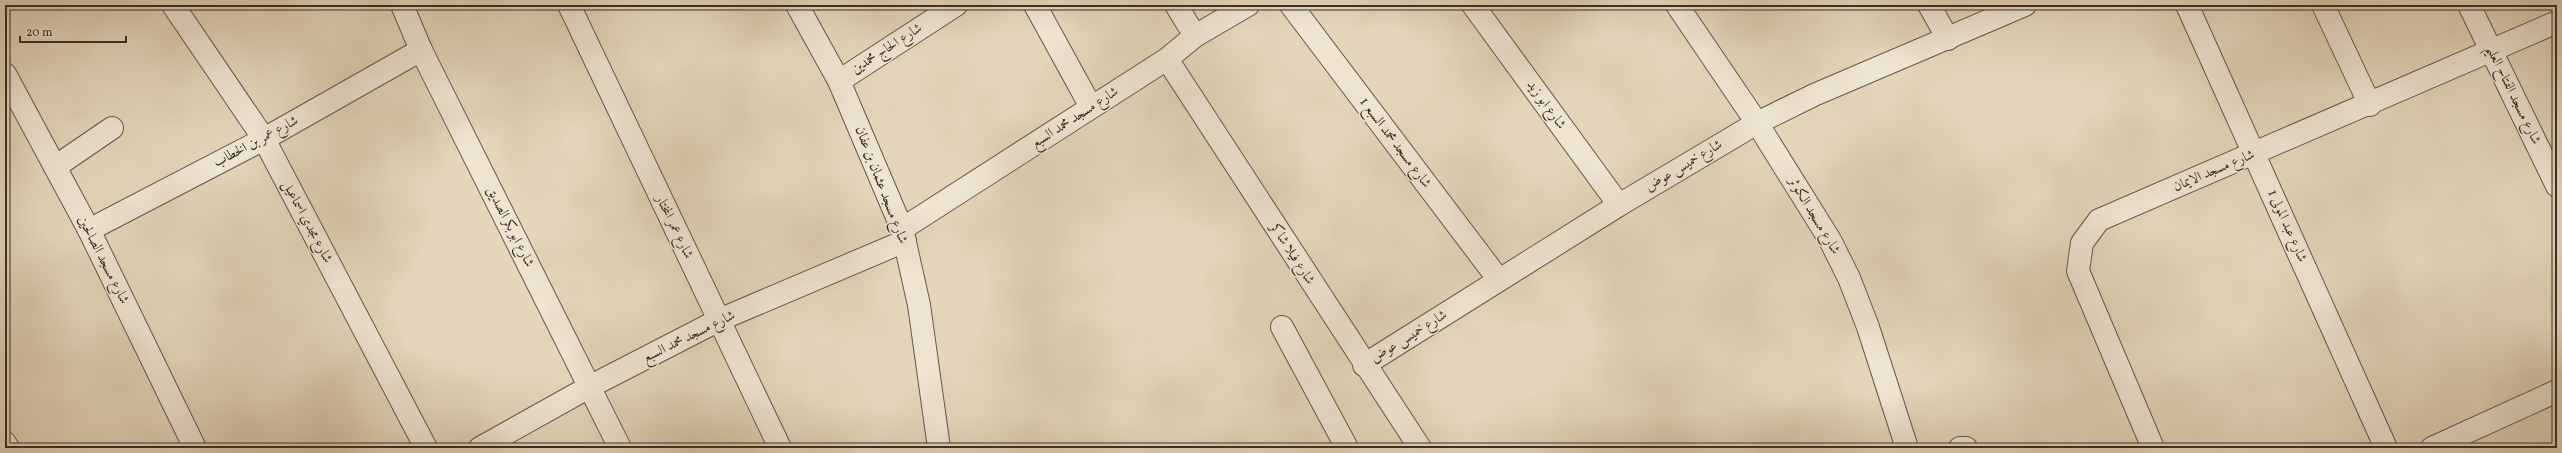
<svg xmlns="http://www.w3.org/2000/svg" width="2562" height="453" font-family="Vollkorn,Amiri,serif">
<rect width="100%" height="100%" fill="#e3d5ba"/>
<filter id="stains"><feTurbulence type="fractalNoise" baseFrequency=".005" numOctaves="4"/><feColorMatrix values="0 0 0 0 .2 0 0 0 0 .09 0 0 0 0 .02 0 0 0 .5 -.17"/></filter>
<radialGradient id="worn" r=".72"><stop offset=".6" stop-color="#630" stop-opacity="0"/><stop offset="1" stop-color="#630" stop-opacity=".3"/></radialGradient>
<g fill="none" stroke-linecap="round" stroke-linejoin="round">
<g stroke="#64584a" stroke-width="24">
<g id="minor">
<polyline points="173,5 264,139 426,448"/>
<polyline points="402,5 421,50 620,448"/>
<polyline points="569,5 780,448"/>
<polyline points="797,5 839,81 902,229 919,305 939,448"/>
<polyline points="1035,5 1091,107"/>
<polyline points="1176,5 1195,36"/>
<polyline points="1291,5 1499,280"/>
<polyline points="1473,5 1619,205"/>
<polyline points="1677,5 1757,123 1830,240 1849,278 1868,327 1907,448"/>
<polyline points="1929,5 1948,39"/>
<polyline points="2187,5 2386,448"/>
<polyline points="2323,5 2370,105"/>
<polyline points="2469,5 2557,186"/>
<polyline points="1167,59 1420,448"/>
<polyline points="5,74 89,230 195,448"/>
<polyline points="839,81 956,5"/>
<polyline points="55,167 112,128"/>
<polyline points="902,229 1167,59 1195,36 1248,5"/>
<polyline points="89,230 264,139 421,50"/>
<polyline points="1282,327 1347,448"/>
<polyline points="1364,365 1619,205 1757,123 1814,95 2025,5"/>
<polyline points="5,443 8,448"/>
<polyline points="480,448 591,386 719,320 905,241"/>
<polyline points="1960,448 1966,448"/>
<polyline points="2153,448 2078,271 2082,243 2099,220 2557,22"/>
<polyline points="2432,448 2557,391"/>
</g>
</g>
<use href="#minor" stroke="#ede4d2" stroke-width="22"/>
</g>
<g text-anchor="middle" dominant-baseline="central" stroke-width="3" stroke-linejoin="round" paint-order="stroke">
<g font-size="14" fill="#392f25" stroke="#ede4d2">
<text transform="translate(887 49) rotate(-33)">شارع الحاج محمدين</text>
<text transform="translate(2513 95) rotate(64)">شارع مسجد الفتاح العليم</text>
<text transform="translate(1546 105) rotate(54)">شارع ابو زيد</text>
<text transform="translate(1075 118) rotate(-33)">شارع مسجد محمد السبع</text>
<text transform="translate(256 142) rotate(-28)">شارع عمر بن الخطاب</text>
<text transform="translate(1395 143) rotate(53)">شارع مسجد محمد السبع 1</text>
<text transform="translate(1684 166) rotate(-31)">شارع خميس عوض</text>
<text transform="translate(2214 171) rotate(-23)">شارع مسجد الايمان</text>
<text transform="translate(881 185) rotate(69)">شارع مسجد عثمان بن عفان</text>
<text transform="translate(1814 216) rotate(59)">شارع مسجد الكوثر</text>
<text transform="translate(307 222) rotate(62)">شارع مجدي اسماعيل</text>
<text transform="translate(2287 226) rotate(66)">شارع عبد المولى 1</text>
<text transform="translate(510 227) rotate(63)">شارع ابو بكر الصديق</text>
<text transform="translate(674 227) rotate(64)">شارع عمر المختار</text>
<text transform="translate(1292 254) rotate(57)">شارع فيلا شاكر</text>
<text transform="translate(103 260) rotate(63)">شارع مسجد الصالحين</text>
<text transform="translate(689 337) rotate(-26)">شارع مسجد محمد السبع</text>
<text transform="translate(1409 337) rotate(-32)">شارع خميس عوض</text>
</g>
</g>
<rect width="2562" height="453" fill="none" stroke="#e3d5ba" stroke-width="20"/>
<rect x="6" y="6" width="2550" height="441" fill="none" stroke="#392f25" stroke-width="2"/>
<rect x="10" y="10" width="2542" height="433" fill="none" stroke="#392f25"/>
<path d="M20 36v6h106v-6" fill="none" stroke="#392f25" stroke-width="2"/>
<text x="26" y="36" font-size="12" fill="#392f25" stroke="#ede4d2" stroke-width="3" paint-order="stroke">20 m</text>
<rect width="100%" height="100%" filter="url(#stains)"/>
<rect width="100%" height="100%" fill="url(#worn)"/>
</svg>
